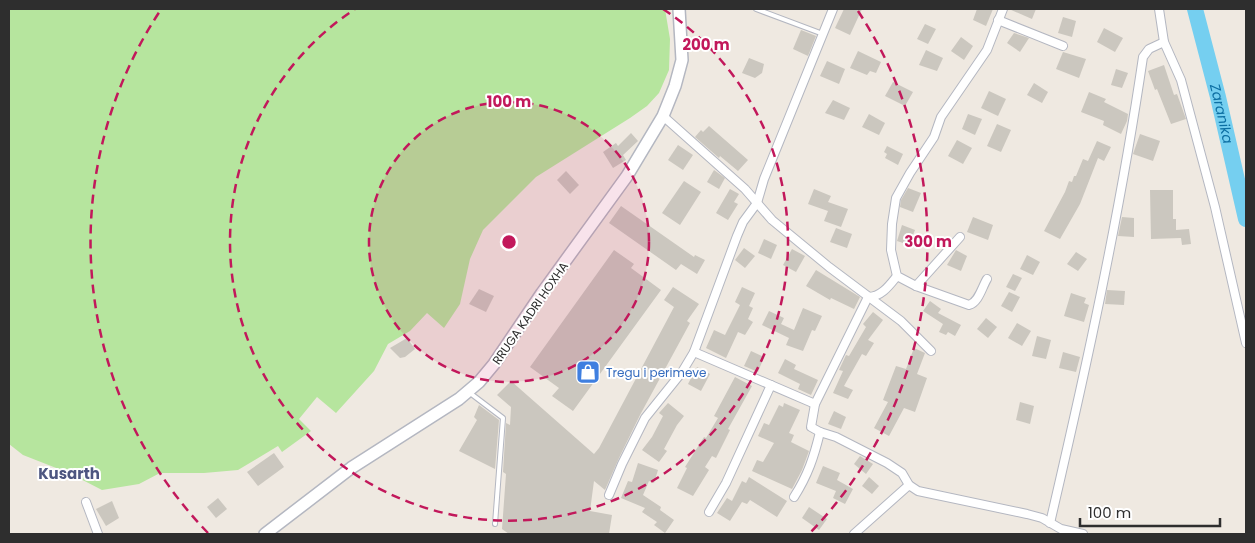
<svg xmlns="http://www.w3.org/2000/svg" width="1255" height="543" font-family="Poppins,sans-serif">
<rect width="100%" height="100%" fill="#efe9e1"/>
<polygon fill="#b6e59e" points="9,9 665,9 670,39 669,70 659,93 647,106 630,118 536,177 483,230 470,259 460,304 444,328 427,313 410,331 388,344 374,371 336,413 317,397 299,419 311,431 282,452 278,446 238,470 204,473 160,473 139,484 102,490 69,473 23,455 9,444"/>
<g fill="none" stroke-linecap="round" stroke-linejoin="round">
<path stroke="#75cff0" stroke-width="16" id="s1" d="M1195,9L1218,97L1246,219"/>
</g>
<g fill="#cbc7bf">
<polygon points="844,9 862,9 850,35 835,28"/>
<polygon points="977,9 993,9 986,26 973,20"/>
<polygon points="1009,9 1036,9 1032,19"/>
<polygon points="1063,17 1076,21 1072,37 1058,33"/>
<polygon points="925,24 936,29 928,44 917,39"/>
<polygon points="1104,28 1123,38 1115,52 1097,42"/>
<polygon points="801,30 816,36 808,56 793,49"/>
<polygon points="1014,33 1029,38 1020,52 1007,43"/>
<polygon points="961,37 973,46 964,60 951,51"/>
<polygon points="926,50 943,58 937,71 919,65"/>
<polygon points="858,51 881,62 876,73 870,71 867,75 850,68"/>
<polygon points="1063,52 1086,59 1079,78 1056,69"/>
<polygon points="749,58 764,64 762,73 755,78 742,73"/>
<polygon points="827,61 845,69 839,84 820,76"/>
<polygon points="1164,65 1174,95 1177,94 1186,119 1171,124 1157,89 1155,90 1148,71"/>
<polygon points="1116,69 1128,73 1122,88 1111,85"/>
<polygon points="893,82 913,92 905,106 885,96"/>
<polygon points="1034,83 1048,92 1042,103 1027,95"/>
<polygon points="989,91 1006,99 998,116 981,108"/>
<polygon points="1089,92 1106,99 1104,102 1128,114 1127,121 1121,134 1103,125 1104,121 1081,112"/>
<polygon points="833,100 850,108 844,120 825,113"/>
<polygon points="869,114 885,123 879,135 862,127"/>
<polygon points="968,114 982,119 975,135 962,129"/>
<polygon points="997,124 1011,130 1001,152 987,146"/>
<polygon points="709,126 748,160 738,171 720,156 719,158 695,137 701,130 703,132"/>
<polygon points="631,133 638,141 623,155 626,160 613,168 603,152 616,143 618,146"/>
<polygon points="1140,134 1160,141 1153,161 1133,154"/>
<polygon points="957,140 972,148 963,164 948,156"/>
<polygon points="1097,141 1111,147 1104,161 1098,158 1080,204 1060,239 1044,231 1065,192 1069,181 1072,182 1074,176 1076,176 1083,159 1088,161"/>
<polygon points="678,145 693,155 683,170 668,160"/>
<polygon points="887,146 903,154 898,165 885,158 887,154 884,152"/>
<polygon points="714,170 725,178 719,189 707,182"/>
<polygon points="566,171 579,185 570,194 557,180"/>
<polygon points="684,181 701,192 680,225 662,213"/>
<polygon points="908,188 921,193 913,212 900,207 901,200"/>
<polygon points="730,189 739,194 734,202 738,204 728,220 716,213"/>
<polygon points="814,189 831,196 828,202 848,209 841,227 824,221 828,211 808,204"/>
<polygon points="1150,190 1173,190 1173,219 1176,219 1176,230 1189,229 1191,244 1182,245 1181,238 1151,239"/>
<polygon points="621,206 694,257 695,255 705,260 697,274 681,264 676,270 609,223"/>
<polygon points="973,217 993,225 988,240 967,232"/>
<polygon points="1122,217 1134,218 1134,237 1118,236"/>
<polygon points="902,225 915,230 909,245 897,241"/>
<polygon points="836,228 852,234 847,248 830,242"/>
<polygon points="764,239 777,245 771,259 758,253"/>
<polygon points="744,248 755,256 745,268 735,260"/>
<polygon points="792,249 805,256 796,272 783,265"/>
<polygon points="614,250 634,264 631,268 661,290 573,411 552,396 559,388 530,367"/>
<polygon points="956,250 967,256 961,271 947,265"/>
<polygon points="1076,252 1087,259 1078,271 1067,264"/>
<polygon points="1027,255 1040,262 1033,275 1020,269"/>
<polygon points="816,270 860,297 854,309 831,298 830,300 806,286"/>
<polygon points="1013,274 1022,278 1015,291 1006,287"/>
<polygon points="673,287 699,304 687,321 690,323 640,415 619,458 605,490 594,481 590,511 612,515 609,534 509,534 502,529 506,474 503,472 506,423 510,425 511,407 497,395 511,381 594,454 599,448 674,307 664,300"/>
<polygon points="742,287 755,293 749,306 753,308 748,319 753,322 745,335 738,332 726,358 706,348 714,330 725,335 740,305 735,302"/>
<polygon points="479,289 494,296 486,312 469,304"/>
<polygon points="1107,290 1125,291 1124,305 1105,304"/>
<polygon points="1009,292 1020,297 1012,312 1001,306"/>
<polygon points="1071,293 1086,298 1084,303 1089,305 1084,322 1064,316"/>
<polygon points="930,301 941,309 938,313 961,325 955,336 948,332 946,335 939,332 943,324 923,311"/>
<polygon points="803,308 822,316 815,331 812,330 803,351 786,345 789,338 762,325 769,311 784,318 781,324 794,330"/>
<polygon points="873,312 883,320 868,340 874,343 866,356 862,354 844,386 853,390 848,399 833,393 843,371 839,370 846,355 849,356 866,327 863,324"/>
<polygon points="986,318 997,327 988,338 977,329"/>
<polygon points="1017,323 1031,331 1022,346 1008,338"/>
<polygon points="1037,336 1051,340 1046,359 1032,356"/>
<polygon points="407,338 415,349 405,357 400,358 390,348"/>
<polygon points="914,348 925,353 917,374 927,378 915,412 904,408 889,436 874,428 888,402 883,400 896,366 906,369"/>
<polygon points="751,351 764,357 758,372 744,366"/>
<polygon points="1063,352 1080,357 1076,372 1059,368"/>
<polygon points="785,359 796,365 794,369 818,380 811,395 798,389 800,384 778,373"/>
<polygon points="697,367 710,374 701,391 688,384"/>
<polygon points="735,377 752,386 728,429 730,430 716,458 712,456 705,467 709,470 693,496 677,488 687,468 685,467 704,437 706,438 718,418 714,416"/>
<polygon points="1020,402 1034,406 1030,424 1016,420"/>
<polygon points="668,403 684,416 677,425 664,449 667,451 659,462 642,450 652,437 663,416 659,413"/>
<polygon points="784,403 800,410 789,433 794,435 791,442 809,451 802,470 792,489 752,471 757,460 763,462 774,443 758,436 764,423 769,425 779,405 783,407"/>
<polygon points="479,405 499,420 495,469 459,451 477,420 474,417"/>
<polygon points="834,411 846,417 841,429 828,424"/>
<polygon points="274,453 284,467 258,486 247,472"/>
<polygon points="860,456 873,464 866,474 854,464"/>
<polygon points="638,463 658,470 654,483 649,481 643,495 661,507 660,510 674,520 665,533 654,525 657,522 642,512 645,508 621,498 628,481 632,482"/>
<polygon points="823,466 840,473 837,480 853,489 845,504 833,498 836,491 816,483"/>
<polygon points="749,477 787,501 777,517 750,500 747,504 742,502 730,521 717,513 727,498 732,501 742,481 746,483"/>
<polygon points="869,477 879,486 872,494 862,486"/>
<polygon points="218,498 227,509 216,518 207,507"/>
<polygon points="112,501 119,518 106,526 96,509"/>
<polygon points="809,507 827,519 819,530 802,518"/>
</g>
<g fill="none" stroke-linecap="round" stroke-linejoin="round">
<g stroke="#b4b7c1" stroke-width="6">
<g id="lane">
<polyline points="756,9 823,34"/>
<polyline points="470,393 503,418 495,524"/>
</g>
</g>
<g stroke="#b4b7c1" stroke-width="10">
<g id="street">
<polyline points="1159,9 1164,42 1181,80 1215,207 1246,343"/>
<polyline points="998,20 1063,46"/>
<polyline points="663,116 745,189 772,220 829,267 901,321 931,351"/>
<path d="M897,276C889,286 881,297 868,297L815,404L811,427L820,432L836,437L887,463L902,473L909,485"/>
<path d="M987,279C982,287 979,302 969,305L916,286L897,276L891,250L892,224L896,198L910,173L934,137L941,117L987,50L1003,9"/>
<polyline points="916,286 960,237"/>
<polyline points="694,352 815,404"/>
<polyline points="609,495 622,464 645,418 682,372 694,352 737,236 743,222 757,203 764,179 833,9"/>
<path d="M794,497C808,475 814,457 820,432"/>
<polyline points="86,502 98,534"/>
<polyline points="709,512 726,483 771,385"/>
<path d="M1050,523C1086,369 1120,214 1143,57L1149,49L1164,42"/>
<polyline points="854,534 909,485 918,491 1027,514 1042,518 1061,529 1083,534"/>
</g>
</g>
<g stroke="#b4b7c1" stroke-width="14">
<polyline id="secondary" points="265,534 351,468 459,399 479,382 494,364 542,293 627,176 663,116 675,86 682,60 679,9"/>
</g>
<use href="#lane" stroke="#fff" stroke-width="4"/>
<use href="#street" stroke="#fff" stroke-width="8"/>
<use href="#secondary" stroke="#fff" stroke-width="11"/>
</g>
<circle cx="509" cy="242" r="140" fill="#c2185b" fill-opacity=".12"/>
<g fill="none" stroke="#c2185b" stroke-width="2.5" stroke-dasharray="9 6">
<circle cx="509" cy="242" r="140"/>
<path d="M663 9A279 279 0 1 1 355 9"/>
<path d="M208 533A419 419 0 0 1 160 11M858 11A419 419 0 0 1 810 533"/>
</g>
<defs>
<g id="shop-square" transform="scale(1.25)"><rect x="-9" y="-9" width="18" height="18" rx="4" fill="#3f7fe0" stroke="#fff"/><path d="M-5-2.5h2.3a2.7 3.5 0 0 1 5.4 0H5L5.5 6h-11ZM-1.5-2.5h3a1.5 2.3 0 0 0-3 0Z" fill="#fff"/></g>
</defs>
<g fill-rule="evenodd">
<use href="#shop-square" x="588" y="372"/>
</g>
<g text-anchor="middle" dominant-baseline="central" stroke-width="4" stroke-linejoin="round" paint-order="stroke">
<g font-size="12" fill="#2e2e2e" stroke="#fff">
<text transform="translate(530 313) rotate(-55)">RRUGA KADRI HOXHA</text>
</g>
<g font-size="12" fill="#366cbe" stroke="#fff" text-anchor="start">
<text x="606" y="372">Tregu i perimeve</text>
</g>
<g font-size="14" font-style="italic" fill="#0d6fa3" stroke="#fff">
<text stroke="none"><textPath href="#s1" startOffset="108">Zaranika</textPath></text>
</g>
<g font-size="15" font-weight="bold" fill="#4d5680" stroke="#fff">
<text x="69" y="473">Kusarth</text>
</g>
</g>
<circle cx="509" cy="242" r="8" fill="#c2185b" stroke="#fff" stroke-width="2.5"/>
<g font-size="15" text-anchor="middle" font-weight="bold" fill="#c2185b" stroke="#fff" stroke-width="4" stroke-linejoin="round" paint-order="stroke">
<text x="706" y="50">200 m</text>
<text x="509" y="107">100 m</text>
<text x="928" y="247">300 m</text>
</g>
<rect width="1255" height="543" fill="none" stroke="#2e2e2e" stroke-width="20"/>
<path d="M1080 518v8h140v-8" fill="none" stroke="#2e2e2e" stroke-width="2.5"/>
<text x="1088" y="518" font-size="15" fill="#2e2e2e" stroke="#ffffff" stroke-width="4" paint-order="stroke">100 m</text>
</svg>
